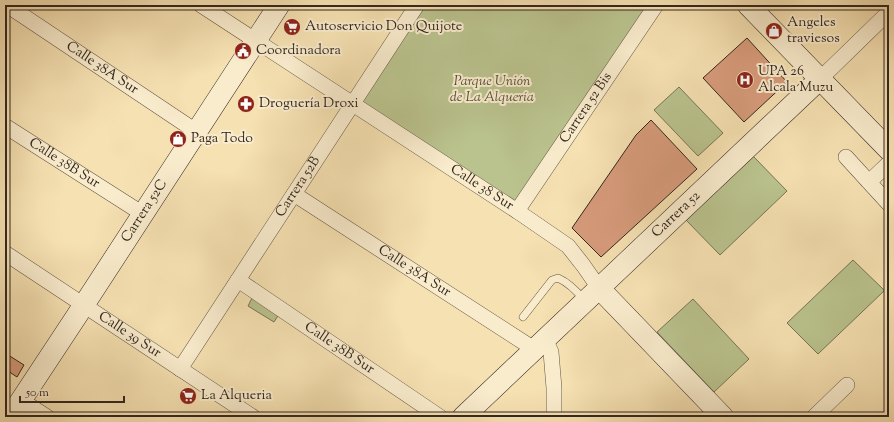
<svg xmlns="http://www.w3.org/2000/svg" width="894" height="422" font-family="'Sorts Mill Goudy',serif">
<rect width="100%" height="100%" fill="#f6e1b2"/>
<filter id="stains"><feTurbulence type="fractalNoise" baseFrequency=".005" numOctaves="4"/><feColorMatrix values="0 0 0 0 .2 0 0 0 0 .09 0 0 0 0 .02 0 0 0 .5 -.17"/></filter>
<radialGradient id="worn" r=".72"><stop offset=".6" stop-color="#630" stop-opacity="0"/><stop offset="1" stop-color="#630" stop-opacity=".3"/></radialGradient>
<g fill="#bac38e" stroke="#767557">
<polygon points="420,5 654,5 516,208 357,102"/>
<polygon points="679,87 723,133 698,156 654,110"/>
<polygon points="752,155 787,191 720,255 686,220"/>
<polygon points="853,260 884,290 889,286 889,296 884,291 818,354 787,323"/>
<polygon points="252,298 279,314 274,322 248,306"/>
<polygon points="693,299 749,359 714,392 657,332"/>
</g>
<g fill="#d79b7b" stroke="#332720">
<polygon points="747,38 787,82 744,122 703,78"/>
<polygon points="651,120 697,169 601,257 572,228 636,135"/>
<polygon points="5,353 24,365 17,377 5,369"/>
</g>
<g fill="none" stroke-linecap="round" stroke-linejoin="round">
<g stroke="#645644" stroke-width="8">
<path id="lane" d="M523,317L552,280L558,278C569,283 576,290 584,300"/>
</g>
<g stroke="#645644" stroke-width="16">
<g id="street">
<path id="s1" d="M7,5L197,132"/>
<path id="s2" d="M201,5L517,211L568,246L583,265L599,288"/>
<polyline points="820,79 889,12"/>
<path id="s3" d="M5,126L143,214"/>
<polyline points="846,157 889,204"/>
<polyline points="869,182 889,163"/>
<path id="s4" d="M294,194L534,349"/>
<path id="s5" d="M517,211L656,5"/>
<path id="s6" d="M5,253L253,417"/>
<path id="s7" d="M238,280L440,417"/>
<polyline points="545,339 551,352 554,388 554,417"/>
<path id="s8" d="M180,369L417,5"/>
<polyline points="21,400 47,417"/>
<polyline points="814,417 847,385"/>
</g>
</g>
<g stroke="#332720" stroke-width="22">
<g id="secondary">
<polyline points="748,5 889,150"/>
<polyline points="599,288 723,417"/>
<path id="s9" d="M10,417L76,317L279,5"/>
<path id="s10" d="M463,417L820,79"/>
</g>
</g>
<use href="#lane" stroke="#f9eccd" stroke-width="7"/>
<use href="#street" stroke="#f9eccd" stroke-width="15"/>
<use href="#secondary" stroke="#f9eccd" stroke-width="21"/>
</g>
<defs>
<g id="supermarket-disc" transform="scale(0.9)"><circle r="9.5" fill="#8f2418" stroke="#f9eccd"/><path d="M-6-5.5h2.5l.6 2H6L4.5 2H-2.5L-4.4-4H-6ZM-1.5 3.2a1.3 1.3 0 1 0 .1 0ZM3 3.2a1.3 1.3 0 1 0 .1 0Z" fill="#fff"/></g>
<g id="shop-disc" transform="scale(0.9)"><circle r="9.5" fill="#8f2418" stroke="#f9eccd"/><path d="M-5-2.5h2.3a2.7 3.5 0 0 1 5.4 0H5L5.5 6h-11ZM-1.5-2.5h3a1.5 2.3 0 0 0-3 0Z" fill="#fff"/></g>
<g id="civic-disc" transform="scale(0.9)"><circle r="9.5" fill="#8f2418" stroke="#f9eccd"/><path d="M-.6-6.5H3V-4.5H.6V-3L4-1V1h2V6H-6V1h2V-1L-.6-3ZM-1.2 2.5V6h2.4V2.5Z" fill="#fff"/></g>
<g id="hospital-disc" transform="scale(0.9)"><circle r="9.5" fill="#8f2418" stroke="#f9eccd"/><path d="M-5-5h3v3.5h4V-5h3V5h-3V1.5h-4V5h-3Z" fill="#fff"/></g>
<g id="pharmacy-disc" transform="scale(0.9)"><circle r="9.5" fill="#8f2418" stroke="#f9eccd"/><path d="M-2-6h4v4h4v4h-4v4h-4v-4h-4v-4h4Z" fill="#fff"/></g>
</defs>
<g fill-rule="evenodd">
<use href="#supermarket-disc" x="292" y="27"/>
<use href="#shop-disc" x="774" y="31"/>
<use href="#civic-disc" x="243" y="51"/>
<use href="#hospital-disc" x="745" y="80"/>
<use href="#pharmacy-disc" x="246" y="104"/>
<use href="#shop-disc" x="178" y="139"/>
<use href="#supermarket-disc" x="188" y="396"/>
</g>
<g text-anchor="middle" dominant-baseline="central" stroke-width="4" stroke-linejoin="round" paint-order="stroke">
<g font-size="14" fill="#332720" stroke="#f9eccd" text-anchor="start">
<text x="787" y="23">Angeles<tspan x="787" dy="16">traviesos</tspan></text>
<text x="305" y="27">Autoservicio Don Quijote</text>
<text x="256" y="51">Coordinadora</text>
<text x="758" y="72">UPA 26<tspan x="758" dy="16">Alcala Muzu</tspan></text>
<text x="259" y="104">Droguería Droxi</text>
<text x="191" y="139">Paga Todo</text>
<text x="201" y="396">La Alqueria</text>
</g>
<g font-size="14" fill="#332720" stroke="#f9eccd">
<text stroke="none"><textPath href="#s1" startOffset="114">Calle 38A Sur</textPath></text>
<text stroke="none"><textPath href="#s5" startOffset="124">Carrera 52 Bis</textPath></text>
<text stroke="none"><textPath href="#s3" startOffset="70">Calle 38B Sur</textPath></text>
<text stroke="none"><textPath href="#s8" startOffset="217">Carrera 52B</textPath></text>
<text stroke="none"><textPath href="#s2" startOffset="335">Calle 38 Sur</textPath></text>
<text stroke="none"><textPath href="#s9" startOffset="246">Carrera 52C</textPath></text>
<text stroke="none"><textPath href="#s10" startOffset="294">Carrera 52</textPath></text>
<text stroke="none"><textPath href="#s4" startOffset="143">Calle 38A Sur</textPath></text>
<text stroke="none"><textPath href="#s6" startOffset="149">Calle 39 Sur</textPath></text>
<text stroke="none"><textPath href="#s7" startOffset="122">Calle 38B Sur</textPath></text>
</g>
<g font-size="14" font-style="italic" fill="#554e3c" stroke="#f9eccd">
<text x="492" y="82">Parque Unión<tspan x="492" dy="16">de La Alquería</tspan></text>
</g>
</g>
<rect width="894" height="422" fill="none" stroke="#f6e1b2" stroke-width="20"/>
<rect x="6" y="6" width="882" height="410" fill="none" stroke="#332720" stroke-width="2"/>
<rect x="10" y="10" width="874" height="402" fill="none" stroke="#332720"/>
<path d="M20 396v6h104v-6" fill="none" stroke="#332720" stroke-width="2"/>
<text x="26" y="396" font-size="12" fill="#332720" stroke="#f9eccd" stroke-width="3" paint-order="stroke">50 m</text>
<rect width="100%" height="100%" filter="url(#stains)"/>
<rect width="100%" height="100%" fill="url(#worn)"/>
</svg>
